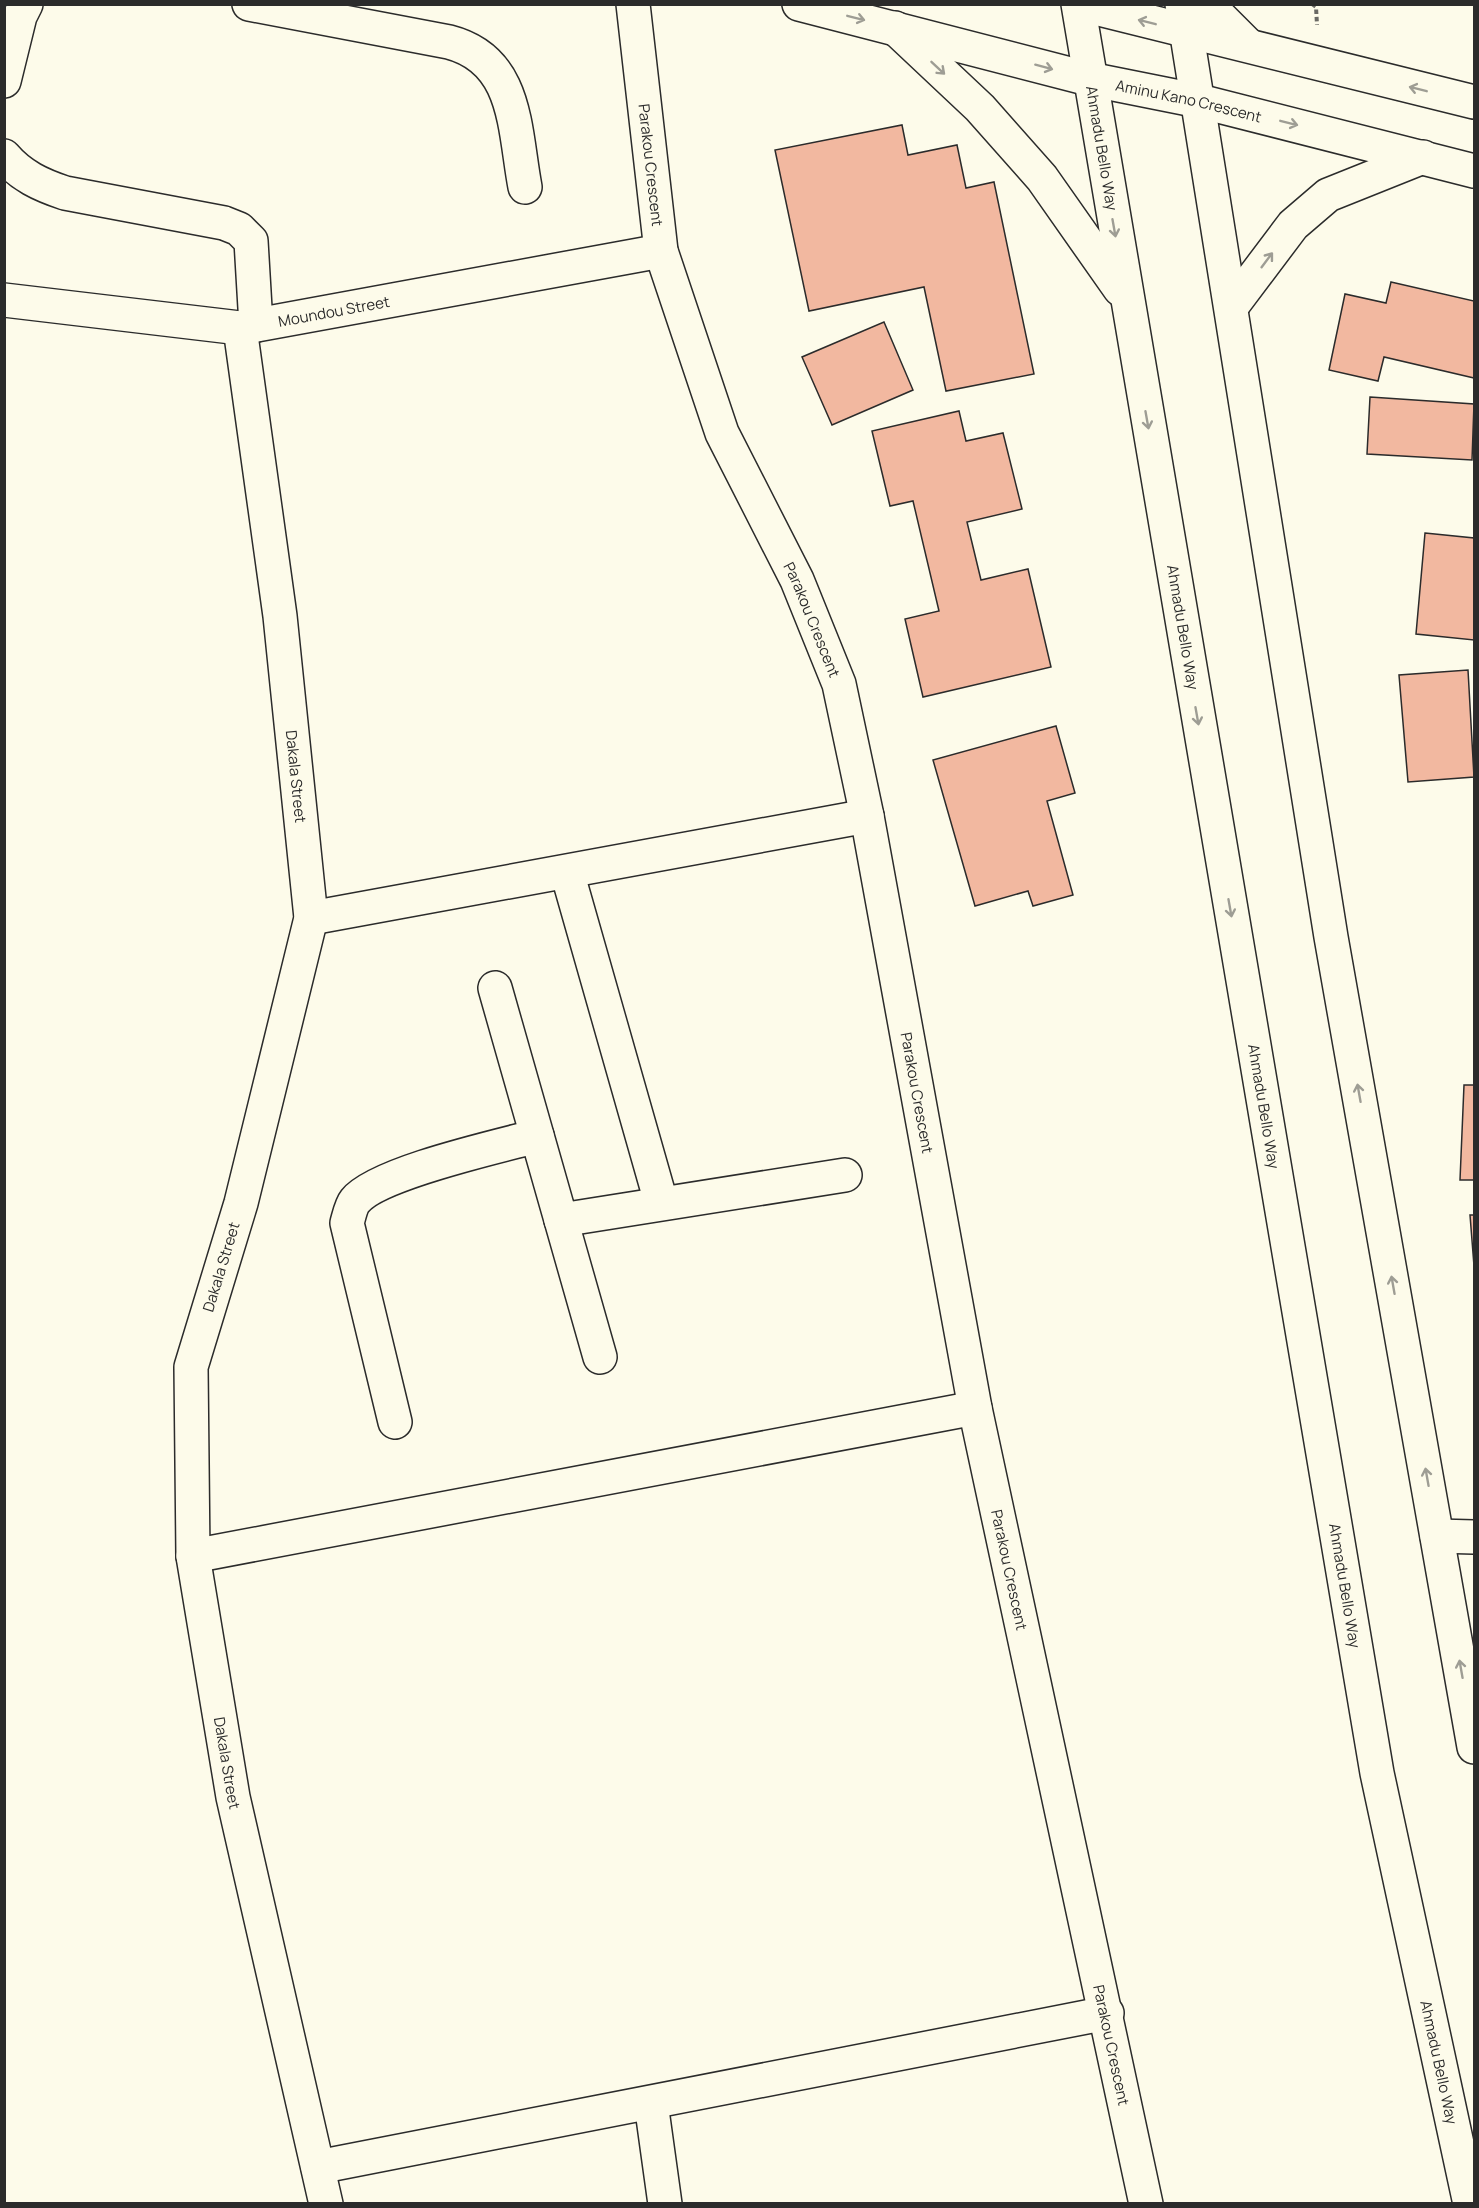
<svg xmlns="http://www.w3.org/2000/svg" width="1479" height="2208" font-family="Manrope,sans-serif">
<rect width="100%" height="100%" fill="#fdfbea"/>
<g fill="#f2b8a0" stroke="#2b2b2b" stroke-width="1.5">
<polygon points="902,125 908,155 957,145 966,188 994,182 1034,374 946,391 924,287 809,311 775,150"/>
<polygon points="1391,282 1474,301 1474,378 1384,357 1378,381 1329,370 1345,294 1386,303"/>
<polygon points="884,322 913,390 832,425 802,357"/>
<polygon points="1370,397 1474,404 1472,460 1367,454"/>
<polygon points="959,411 966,441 1003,433 1022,509 967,522 981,580 1028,569 1051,667 923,697 905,619 939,611 913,501 890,506 872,431"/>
<polygon points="1425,533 1474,538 1474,640 1416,634"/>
<polygon points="1468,670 1474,777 1408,782 1399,675"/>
<polygon points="1056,726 1075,793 1047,801 1073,895 1033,906 1028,891 975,906 933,760"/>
<polygon points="1464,1085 1474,1085 1474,1180 1460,1180"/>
<polygon points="1470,1215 1474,1215 1474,1266"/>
</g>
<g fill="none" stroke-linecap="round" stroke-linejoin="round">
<g stroke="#2b2b2b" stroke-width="36">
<g id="minor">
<path d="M249,4L449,42C518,60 514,129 525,187"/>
<path id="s1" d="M633,4L661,251L722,433L797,580L839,684L867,816L975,1408L1146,2204"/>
<polyline points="799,4 1089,79"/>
<polyline points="4,81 20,16 26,4"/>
<path d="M4,156C21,176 41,185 65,193L224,223L239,229L251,241L256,325"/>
<path id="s2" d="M4,300L240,328L661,251"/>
<path id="s3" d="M240,328L280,616L311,918L241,1203L191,1367L193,1556L233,1797L326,2204"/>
<polyline points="567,872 661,1202"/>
<polyline points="311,918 867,816"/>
<polyline points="495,988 600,1357"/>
<polyline points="561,1220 845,1175"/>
<path d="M395,1422L347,1223C349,1216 351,1206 355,1201C377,1173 500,1146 537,1136"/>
<polyline points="1437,1536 1474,1537"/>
<polyline points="193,1556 975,1408"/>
<polyline points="651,2103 665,2204"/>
<polyline points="318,2167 1107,2013"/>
</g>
</g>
<g stroke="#2b2b2b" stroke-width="36">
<g id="major">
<path id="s4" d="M1078,4L1377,1773L1470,2204"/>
<polyline points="1079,4 1474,102"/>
<polyline points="1182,4 1331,937 1474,1747"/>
<polyline points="1207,4 1247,44"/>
<polyline points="895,28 980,108 1042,178 1120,289"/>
<path id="s5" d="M1089,79L1199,101L1474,171"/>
<polyline points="1232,306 1293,225 1328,195 1423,157"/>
</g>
</g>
<polyline stroke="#6a6964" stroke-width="4" stroke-dasharray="4.5 3" stroke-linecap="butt" points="1312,4 1316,7 1317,25"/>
<use href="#minor" stroke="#fdfbea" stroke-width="33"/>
<use href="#major" stroke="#fdfbea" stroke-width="33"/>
</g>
<defs><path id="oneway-shaft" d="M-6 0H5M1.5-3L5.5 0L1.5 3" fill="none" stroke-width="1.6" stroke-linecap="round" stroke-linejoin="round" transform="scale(1.5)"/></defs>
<g stroke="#9e9d94">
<use href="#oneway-shaft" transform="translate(856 18) rotate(14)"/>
<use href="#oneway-shaft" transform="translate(1147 22) rotate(-166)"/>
<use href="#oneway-shaft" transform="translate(1044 67) rotate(15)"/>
<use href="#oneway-shaft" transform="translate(938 68) rotate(43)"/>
<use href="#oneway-shaft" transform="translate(1418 89) rotate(-166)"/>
<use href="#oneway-shaft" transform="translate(1289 123) rotate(14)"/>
<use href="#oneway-shaft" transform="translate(1114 228) rotate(80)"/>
<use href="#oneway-shaft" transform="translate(1267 260) rotate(-53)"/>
<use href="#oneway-shaft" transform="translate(1147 420) rotate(80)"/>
<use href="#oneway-shaft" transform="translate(1197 716) rotate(80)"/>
<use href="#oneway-shaft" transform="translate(1230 908) rotate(80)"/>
<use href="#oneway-shaft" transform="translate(1359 1093) rotate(-100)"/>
<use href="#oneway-shaft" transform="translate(1393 1285) rotate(-100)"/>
<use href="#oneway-shaft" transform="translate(1427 1477) rotate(-100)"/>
<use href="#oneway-shaft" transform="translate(1461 1669) rotate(-100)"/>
</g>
<g text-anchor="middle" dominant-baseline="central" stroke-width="4.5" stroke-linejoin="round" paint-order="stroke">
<g font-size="15" fill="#2b2b2b" stroke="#fdfbea">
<text stroke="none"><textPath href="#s5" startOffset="102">Aminu Kano Crescent</textPath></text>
<text stroke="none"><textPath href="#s4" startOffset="146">Ahmadu Bello Way</textPath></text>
<text stroke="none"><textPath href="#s1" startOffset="162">Parakou Crescent</textPath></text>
<text stroke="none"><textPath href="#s2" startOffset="333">Moundou Street</textPath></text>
<text stroke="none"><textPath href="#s1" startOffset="648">Parakou Crescent</textPath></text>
<text stroke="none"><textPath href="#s4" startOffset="632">Ahmadu Bello Way</textPath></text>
<text stroke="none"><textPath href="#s3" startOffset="452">Dakala Street</textPath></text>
<text stroke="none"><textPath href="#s1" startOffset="1134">Parakou Crescent</textPath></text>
<text stroke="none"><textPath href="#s4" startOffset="1118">Ahmadu Bello Way</textPath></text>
<text transform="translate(221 1267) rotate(-73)">Dakala Street</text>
<text stroke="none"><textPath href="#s1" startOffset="1620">Parakou Crescent</textPath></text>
<text stroke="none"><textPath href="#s4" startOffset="1604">Ahmadu Bello Way</textPath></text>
<text stroke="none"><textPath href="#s3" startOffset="1458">Dakala Street</textPath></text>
<text stroke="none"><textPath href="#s1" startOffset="2106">Parakou Crescent</textPath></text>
<text stroke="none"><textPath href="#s4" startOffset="2090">Ahmadu Bello Way</textPath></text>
</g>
</g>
<rect width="1479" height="2208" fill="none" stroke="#2b2b2b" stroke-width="12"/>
</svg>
